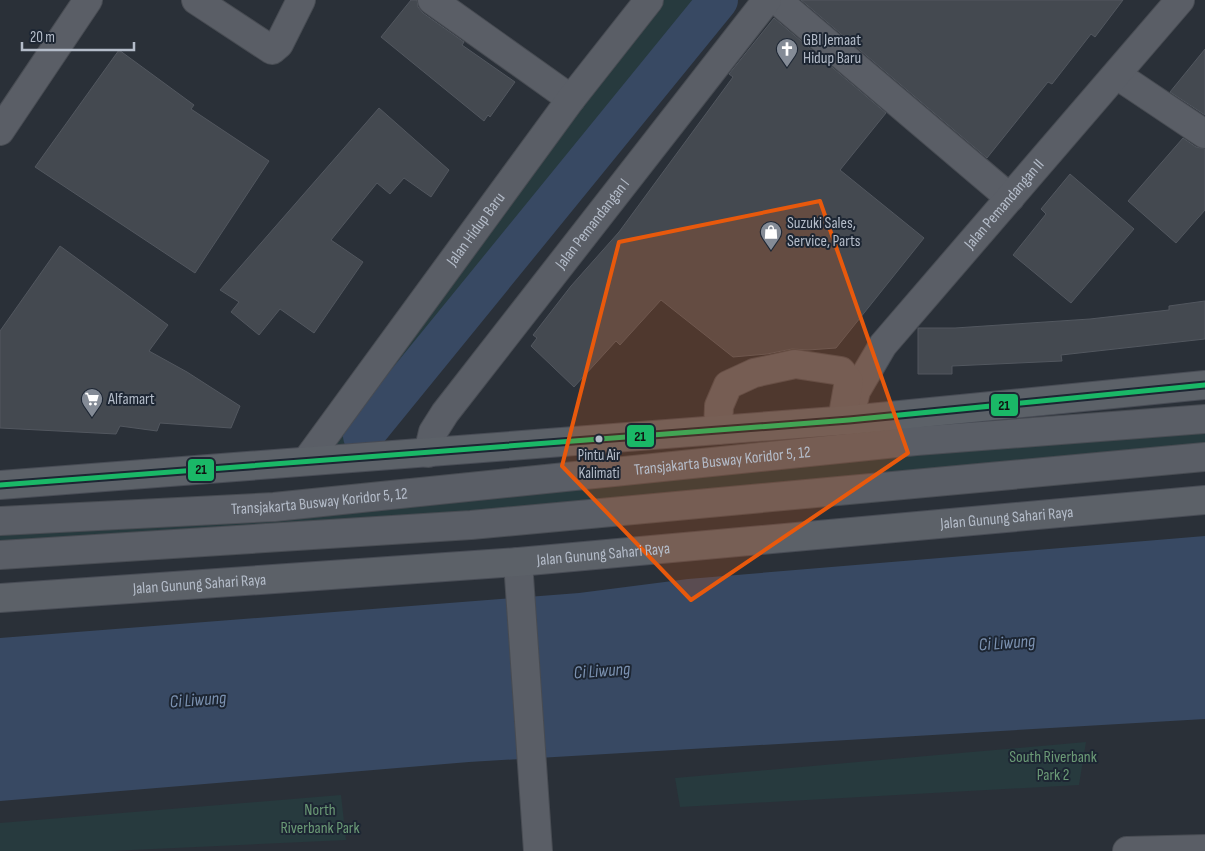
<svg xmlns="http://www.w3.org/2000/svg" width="1205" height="851" font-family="'Sofia Sans Condensed',sans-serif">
<rect width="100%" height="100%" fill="#2a3038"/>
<g fill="#273a3e">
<polygon points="648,0 718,0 345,459 324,437"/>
<polygon points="1205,419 1205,457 0,556 0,523"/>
<polygon points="1086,742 1079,785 680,807 675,778"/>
<polygon points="341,795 346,840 110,851 0,851 0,823"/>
</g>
<polygon fill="#384963" points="1205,536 1205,719 469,762 0,801 0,638 579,593 688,579"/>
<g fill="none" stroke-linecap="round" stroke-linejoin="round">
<polyline stroke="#384963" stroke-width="40" points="363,436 718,0"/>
</g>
<g fill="#444950" stroke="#52575f">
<polygon points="411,0 417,0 418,7 423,13 464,42 462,45 515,82 490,117 488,115 484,121 381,37"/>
<polygon points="801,0 1123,0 1095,37 1091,34 1052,84 1048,82 987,158"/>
<polygon points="774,18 886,113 840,170 924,238 836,348 808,350 792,349 767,354 733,357 661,300 620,345 616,341 574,387 531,346 537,338 533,335 571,286 619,232 733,77 729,74"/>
<polygon points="1205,49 1205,115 1170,92"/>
<polygon points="119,50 194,105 191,109 269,161 195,273 35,167"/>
<polygon points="379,108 449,170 431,197 404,178 390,194 377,183 331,240 363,262 314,333 280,309 259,335 231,312 239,302 220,290"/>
<polygon points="1183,138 1196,147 1205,149 1205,210 1176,243 1128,201"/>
<polygon points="1070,174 1134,229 1071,303 1013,255 1046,214 1041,209"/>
<polygon points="60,246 168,325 149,351 187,372 240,406 231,428 160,423 157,431 120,426 116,434 0,428 0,331"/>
<polygon points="1205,301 1205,339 1061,355 1062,361 952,366 952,374 918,374 918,328 955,328 1090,319 1169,310 1169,306"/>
</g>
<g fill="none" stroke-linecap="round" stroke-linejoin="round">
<g stroke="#484c53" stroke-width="30">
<g id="minor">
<polyline points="196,0 272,50 279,44 301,0"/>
<polyline points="432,0 571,99"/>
<polyline points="777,0 1010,198"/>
<polyline points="1117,75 1205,134"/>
<polyline points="0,131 88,0"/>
<path id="s1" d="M849,420L856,391L883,345L1180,0"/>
<polyline points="718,430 719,406 728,385 754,373 795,364 841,371 849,381 844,409"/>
<path id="s2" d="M428,453L433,432L445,413L767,0"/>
<path id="s3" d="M307,460L571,99L649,0"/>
<path id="s4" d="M0,521L274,507L916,441L1205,419"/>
<polyline points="0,555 471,525 1205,457"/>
<polyline points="518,562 538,851"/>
<polyline points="1127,851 1205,849"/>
</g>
</g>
<g stroke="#484c55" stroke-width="30">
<g id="major">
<polyline points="0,485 849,420 1205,385"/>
<path id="s5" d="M0,598L518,562L1205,500"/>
</g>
</g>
<use href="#minor" stroke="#5a5e66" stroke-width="28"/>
<use href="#major" stroke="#5c6168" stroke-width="28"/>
<g stroke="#1d2633" stroke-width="9">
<polyline id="bus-1" points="0,485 849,420 1205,385"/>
</g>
<use href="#bus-1" stroke="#1ab867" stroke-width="5"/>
</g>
<path fill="#e8590c" fill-opacity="0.2" stroke="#e8590c" stroke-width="4" stroke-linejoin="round" d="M820,201L908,453L691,600L562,466L619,242Z"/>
<defs>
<g id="church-pin" transform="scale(1.125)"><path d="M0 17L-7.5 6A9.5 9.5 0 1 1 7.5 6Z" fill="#848b96" stroke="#1d2633"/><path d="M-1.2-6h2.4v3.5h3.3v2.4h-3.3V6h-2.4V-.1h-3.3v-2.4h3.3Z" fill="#fff"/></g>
<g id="shop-pin" transform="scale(1.125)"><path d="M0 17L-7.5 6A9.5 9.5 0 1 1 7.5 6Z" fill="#848b96" stroke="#1d2633"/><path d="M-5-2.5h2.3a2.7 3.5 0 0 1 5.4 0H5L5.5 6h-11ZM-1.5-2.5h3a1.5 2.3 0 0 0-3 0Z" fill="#fff"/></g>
<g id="supermarket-pin" transform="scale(1.125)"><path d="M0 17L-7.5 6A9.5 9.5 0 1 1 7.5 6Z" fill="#848b96" stroke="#1d2633"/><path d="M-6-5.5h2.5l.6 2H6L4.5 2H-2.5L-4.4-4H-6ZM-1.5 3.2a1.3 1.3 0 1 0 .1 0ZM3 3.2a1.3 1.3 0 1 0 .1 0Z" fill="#fff"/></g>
</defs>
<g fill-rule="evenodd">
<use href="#church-pin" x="787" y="49"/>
<use href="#shop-pin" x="771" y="232"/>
<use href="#supermarket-pin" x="92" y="399"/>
</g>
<circle fill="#b4bcc9" stroke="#1d2633" stroke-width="2" cx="599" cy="439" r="4.5"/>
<g text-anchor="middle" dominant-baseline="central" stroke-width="4" stroke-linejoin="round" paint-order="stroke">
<g font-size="15" fill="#b4bcc9" stroke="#1d2633">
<text x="599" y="455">Pintu Air<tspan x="599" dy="18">Kalimati</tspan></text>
</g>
<g font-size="16" fill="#b4bcc9" stroke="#1d2633" text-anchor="start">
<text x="803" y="40">GBI Jemaat<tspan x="803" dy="18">Hidup Baru</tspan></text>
<text x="787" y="223">Suzuki Sales,<tspan x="787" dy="18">Service, Parts</tspan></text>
<text x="108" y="399">Alfamart</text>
</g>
<g font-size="16" fill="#b4bcc9" stroke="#1d2633">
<text stroke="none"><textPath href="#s1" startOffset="269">Jalan Pemandangan II</textPath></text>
<text stroke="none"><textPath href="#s2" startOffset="284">Jalan Pemandangan I</textPath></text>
<text stroke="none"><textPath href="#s3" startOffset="286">Jalan Hidup Baru</textPath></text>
<text stroke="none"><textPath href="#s4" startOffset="725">Transjakarta Busway Koridor 5, 12</textPath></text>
<text stroke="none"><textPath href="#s4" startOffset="320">Transjakarta Busway Koridor 5, 12</textPath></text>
<text stroke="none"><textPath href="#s5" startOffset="1010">Jalan Gunung Sahari Raya</textPath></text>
<text stroke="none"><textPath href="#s5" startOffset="605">Jalan Gunung Sahari Raya</textPath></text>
<text stroke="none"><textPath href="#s5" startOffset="200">Jalan Gunung Sahari Raya</textPath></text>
</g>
<g font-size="16" fill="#6b9a76" stroke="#1d2633">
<text x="1053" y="757">South Riverbank<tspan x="1053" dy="18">Park 2</tspan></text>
<text x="320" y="810">North<tspan x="320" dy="18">Riverbank Park</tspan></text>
</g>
<g font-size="18" font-style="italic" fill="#7c92b1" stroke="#1d2633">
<text transform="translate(1007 643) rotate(-4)">Ci Liwung</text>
<text transform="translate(602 671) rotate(-4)">Ci Liwung</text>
<text transform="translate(198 700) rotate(-4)">Ci Liwung</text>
</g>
</g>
<g stroke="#1d2633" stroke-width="2">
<rect x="990" y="393" width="29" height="24" rx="5" fill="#1ab867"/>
<rect x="626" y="424" width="29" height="24" rx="5" fill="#1ab867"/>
<rect x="187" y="458" width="28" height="24" rx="5" fill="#1ab867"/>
</g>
<g font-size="14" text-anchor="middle" font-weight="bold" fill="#111">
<text x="1004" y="410">21</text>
<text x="640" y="441">21</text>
<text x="201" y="474">21</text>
</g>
<path d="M22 42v8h112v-8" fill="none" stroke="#b4bcc9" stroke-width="2.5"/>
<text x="30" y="42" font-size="15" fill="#b4bcc9" stroke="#1d2633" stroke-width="4" paint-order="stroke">20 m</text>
</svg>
